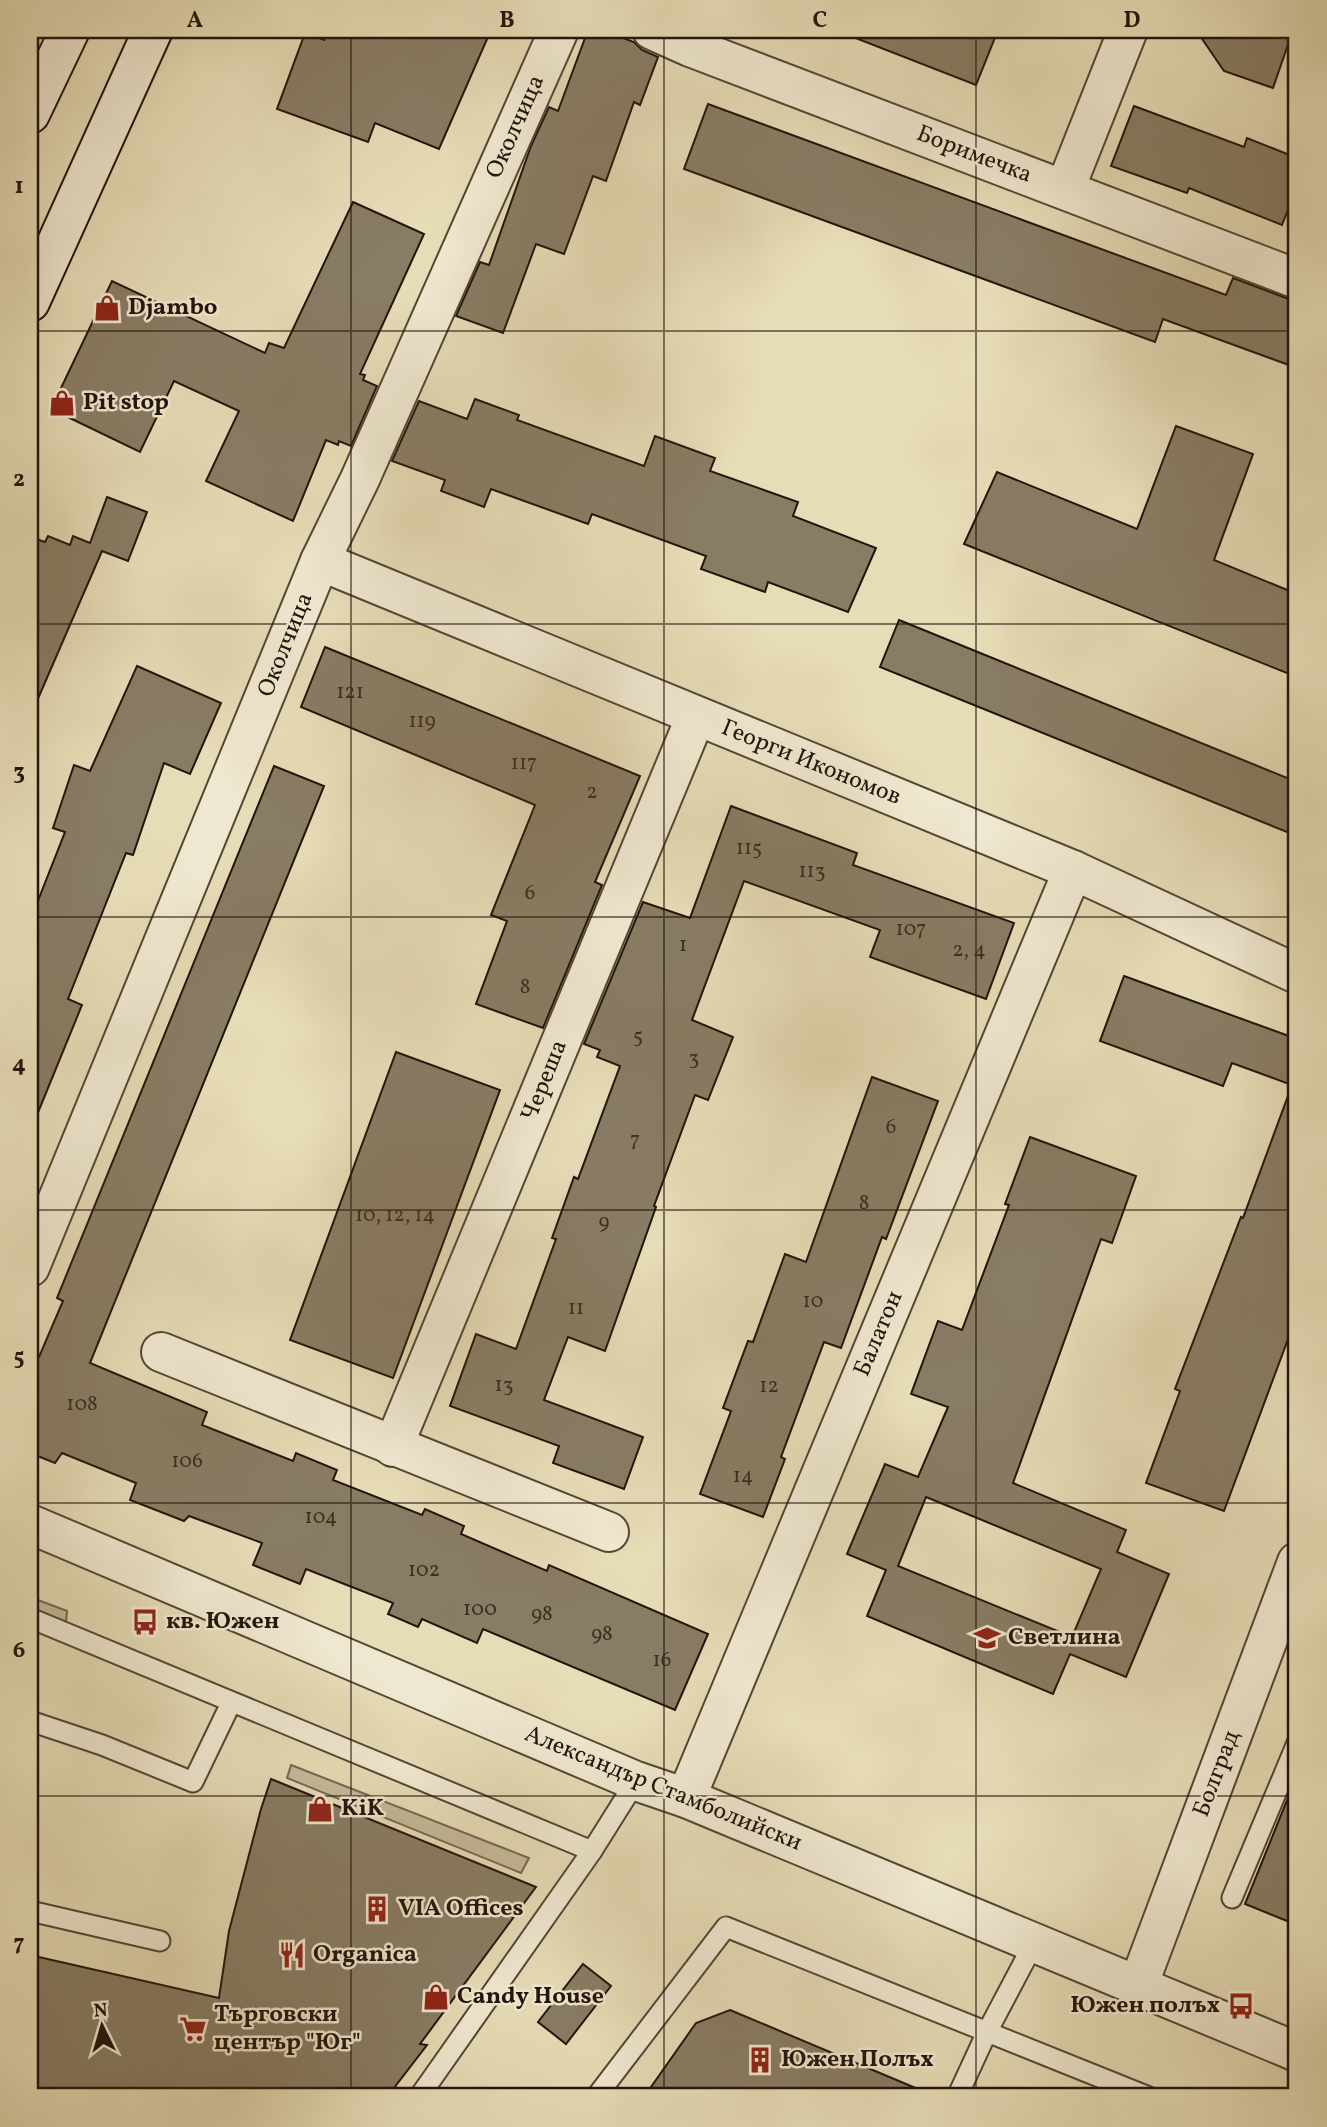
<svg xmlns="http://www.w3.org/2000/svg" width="1327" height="2127" font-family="Vollkorn,serif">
<rect width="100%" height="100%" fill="#e6dcb6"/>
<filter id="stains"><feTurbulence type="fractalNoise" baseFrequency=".00286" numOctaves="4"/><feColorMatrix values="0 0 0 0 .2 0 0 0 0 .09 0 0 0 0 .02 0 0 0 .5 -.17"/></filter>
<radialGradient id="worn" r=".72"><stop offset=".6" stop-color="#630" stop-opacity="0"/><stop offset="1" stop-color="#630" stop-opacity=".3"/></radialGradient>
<g fill="#c5ba99" stroke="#746752" stroke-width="2">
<polygon points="30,1597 67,1611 66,1622 30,1608"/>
<polygon points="291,1765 529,1858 521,1873 287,1778"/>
</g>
<g fill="#887c64" stroke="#22140b" stroke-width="2" fill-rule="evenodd">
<polygon points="326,30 491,30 439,149 375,123 368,142 277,109 305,33 324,40"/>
<polygon points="588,30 601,30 634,42 642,50 658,57 640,105 634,102 606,181 593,176 564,254 536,244 503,333 456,316 480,262 489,265 531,146 549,107 558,111"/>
<polygon points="841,30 998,30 976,85 840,32"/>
<polygon points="1196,30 1293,30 1273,88 1224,71"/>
<polygon points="708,104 1226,295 1233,278 1289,299 1297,300 1297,368 1163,319 1155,342 684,169"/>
<polygon points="1134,106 1244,147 1247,138 1297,158 1297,187 1282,225 1189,188 1187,193 1111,166"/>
<polygon points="353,202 424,234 360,374 365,375 363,380 377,386 351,446 339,441 338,445 326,440 293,521 206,481 239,411 174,381 140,452 51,409 112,281 265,353 269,343 284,348"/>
<polygon points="475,399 519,415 517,420 644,466 655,436 715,458 710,471 798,502 793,516 876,548 848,612 768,582 765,592 701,569 706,556 592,514 588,524 491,489 484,507 441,491 445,480 392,461 419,401 467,419"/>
<polygon points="1176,426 1253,454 1214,560 1297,594 1297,677 964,544 997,472 1137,529"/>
<polygon points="107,497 147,512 128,561 102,551 30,717 30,537 45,542 48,536 70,545 73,536 90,543"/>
<polygon points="899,620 1297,782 1297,836 880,667"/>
<polygon points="325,647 640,776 595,882 602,885 543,1028 476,1004 507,921 491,915 535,805 301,707"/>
<polygon points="137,666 221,703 190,774 164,763 133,855 126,853 68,999 82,1005 30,1132 30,921 65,832 53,828 74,765 90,771"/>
<polygon points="274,766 324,786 90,1363 207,1412 202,1425 293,1461 296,1453 337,1470 333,1480 422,1515 425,1509 464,1526 461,1534 547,1571 549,1565 708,1634 675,1710 483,1629 477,1643 422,1619 418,1627 388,1614 393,1603 306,1569 300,1584 253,1565 262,1543 189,1516 184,1521 130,1500 136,1483 62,1453 55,1463 30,1453 30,1353 39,1357 63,1301 57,1298"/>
<polygon points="731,806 857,853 853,865 1014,923 986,999 870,957 880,930 744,881 692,1020 733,1037 708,1100 695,1095 654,1206 656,1207 605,1351 568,1337 544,1400 643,1437 624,1489 553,1463 559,1446 450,1406 476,1334 516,1349 556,1239 552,1238 574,1177 578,1179 620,1066 597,1057 600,1050 584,1044 643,902 690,918"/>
<polygon points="1124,976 1297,1039 1297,1315 1224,1511 1146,1483 1180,1391 1175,1389 1241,1217 1243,1218 1292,1085 1232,1063 1223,1086 1100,1041"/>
<polygon points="396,1052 500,1090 393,1378 290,1340"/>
<polygon points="872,1077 938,1101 886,1239 882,1237 841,1348 824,1342 781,1457 785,1459 763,1517 700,1494 731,1411 723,1408 748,1341 753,1342 785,1254 806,1262"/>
<path d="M1030,1137L1136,1176L1112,1243L1101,1239L1013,1483L1126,1530L1117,1552L1169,1574L1126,1677L1070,1654L1053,1694L867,1616L886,1570L847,1554L885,1464L918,1477L948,1407L911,1394L938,1321L962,1330L1009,1205L1005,1204ZM926,1497L1101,1569L1072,1637L898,1566Z"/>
<polygon points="1296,1778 1297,1778 1297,1925 1245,1904"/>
<polygon points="271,1779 536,1887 420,2044 427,2045 387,2097 30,2097 30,1955 219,1998 229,1931 261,1809"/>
<polygon points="583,1964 611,1986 566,2044 538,2022"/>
<polygon points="730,2010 937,2097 644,2097 696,2023"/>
</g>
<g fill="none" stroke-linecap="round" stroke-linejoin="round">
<g stroke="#534636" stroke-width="23">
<g id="service">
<polyline points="30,1618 592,1851 636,1781"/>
<polyline points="30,1721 102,1745 193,1782 231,1703"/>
<polyline points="1232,1898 1297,1743"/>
<polyline points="30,1911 160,1941"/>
<polyline points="419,2097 592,1851"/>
<polyline points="596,2097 726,1927 1149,2097"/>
<polyline points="957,2097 987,2032 1034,1943"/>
</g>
</g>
<g stroke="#534636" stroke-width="42">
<g id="minor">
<polyline points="652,30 690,47 1297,279"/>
<polyline points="1065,189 1128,30"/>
<polyline points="320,561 1073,870 1297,974"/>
<polyline points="30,1267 320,561 360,479 559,30"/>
<polyline points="161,1352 609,1532"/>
<polyline points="393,1447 696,716"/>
<polyline points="686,1798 1073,870"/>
</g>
</g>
<g stroke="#534636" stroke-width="42">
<g id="tertiary">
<polyline points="30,1524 636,1781 686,1798 1297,2052"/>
<polyline points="1138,1986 1297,1562"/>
</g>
</g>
<g stroke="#22140b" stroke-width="42">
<g id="secondary">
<polyline points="30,114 70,30"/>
<polyline points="30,302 153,30"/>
</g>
</g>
<use href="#service" stroke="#efe8d0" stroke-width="19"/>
<use href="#minor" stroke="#efe8d0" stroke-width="38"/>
<use href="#tertiary" stroke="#efe8d0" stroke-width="38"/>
<use href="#secondary" stroke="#efe8d0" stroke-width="38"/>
</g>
<path fill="none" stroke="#22140b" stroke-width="2" stroke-opacity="0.55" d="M351,30V2097M664,30V2097M976,30V2097M30,331H1297M30,624H1297M30,917H1297M30,1210H1297M30,1503H1297M30,1796H1297"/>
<defs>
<g id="shop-bare" transform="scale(2.1)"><path d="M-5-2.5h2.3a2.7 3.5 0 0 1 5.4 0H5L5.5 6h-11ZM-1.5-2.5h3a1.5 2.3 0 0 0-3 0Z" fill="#8f2418" stroke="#efe8d0" stroke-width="2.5" paint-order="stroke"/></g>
<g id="bus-bare" transform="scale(2.1)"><path d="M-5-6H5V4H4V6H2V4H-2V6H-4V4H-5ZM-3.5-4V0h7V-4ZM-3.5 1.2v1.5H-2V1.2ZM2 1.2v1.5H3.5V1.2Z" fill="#8f2418" stroke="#efe8d0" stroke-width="2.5" paint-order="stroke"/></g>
<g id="school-bare" transform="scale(2.1)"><path d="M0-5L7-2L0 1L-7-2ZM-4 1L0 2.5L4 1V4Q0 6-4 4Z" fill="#8f2418" stroke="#efe8d0" stroke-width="2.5" paint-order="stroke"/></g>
<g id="building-bare" transform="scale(2.1)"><path d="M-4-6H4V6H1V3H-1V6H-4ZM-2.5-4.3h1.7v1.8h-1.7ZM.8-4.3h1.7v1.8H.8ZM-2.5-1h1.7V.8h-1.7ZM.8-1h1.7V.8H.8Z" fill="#8f2418" stroke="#efe8d0" stroke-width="2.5" paint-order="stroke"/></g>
<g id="restaurant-bare" transform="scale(2.1)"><path d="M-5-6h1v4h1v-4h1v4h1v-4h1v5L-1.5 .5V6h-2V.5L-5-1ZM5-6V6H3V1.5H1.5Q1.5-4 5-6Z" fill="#8f2418" stroke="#efe8d0" stroke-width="2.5" paint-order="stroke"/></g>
<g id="supermarket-bare" transform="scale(2.1)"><path d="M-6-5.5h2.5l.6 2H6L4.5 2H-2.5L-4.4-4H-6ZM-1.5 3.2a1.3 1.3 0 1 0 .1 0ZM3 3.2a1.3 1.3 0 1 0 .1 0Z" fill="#8f2418" stroke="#efe8d0" stroke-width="2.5" paint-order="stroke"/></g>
</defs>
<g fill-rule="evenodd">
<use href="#shop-bare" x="107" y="308"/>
<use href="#shop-bare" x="62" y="403"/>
<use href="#bus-bare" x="145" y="1622"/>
<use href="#school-bare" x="987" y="1638"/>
<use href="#shop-bare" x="320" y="1809"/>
<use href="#building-bare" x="377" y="1909"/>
<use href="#restaurant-bare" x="292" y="1955"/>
<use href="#shop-bare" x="436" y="1997"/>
<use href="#bus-bare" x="1241" y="2006"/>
<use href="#supermarket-bare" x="193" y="2029"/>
<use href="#building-bare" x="760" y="2060"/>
</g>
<g text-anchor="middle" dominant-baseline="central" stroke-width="5" stroke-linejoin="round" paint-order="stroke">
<g font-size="21" fill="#3c2e21">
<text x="350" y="692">121</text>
<text x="422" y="721">119</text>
<text x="524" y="763">117</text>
<text x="592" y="792">2</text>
<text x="749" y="848">115</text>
<text x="812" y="871">113</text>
<text x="530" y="893">6</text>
<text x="911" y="929">107</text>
<text x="683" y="945">1</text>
<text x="969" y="950">2, 4</text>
<text x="525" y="987">8</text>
<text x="638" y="1036">5</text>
<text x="694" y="1058">3</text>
<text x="891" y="1127">6</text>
<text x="635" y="1140">7</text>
<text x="864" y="1203">8</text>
<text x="395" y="1215">10, 12, 14</text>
<text x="604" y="1222">9</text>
<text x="813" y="1301">10</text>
<text x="576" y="1308">11</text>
<text x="504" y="1385">13</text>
<text x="769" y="1386">12</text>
<text x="82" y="1404">108</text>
<text x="187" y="1461">106</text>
<text x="743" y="1476">14</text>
<text x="321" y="1517">104</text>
<text x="424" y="1570">102</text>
<text x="480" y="1609">100</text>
<text x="542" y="1614">98</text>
<text x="602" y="1634">98</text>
<text x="662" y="1660">16</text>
</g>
<g font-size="24" fill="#22140b" stroke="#efe8d0">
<text transform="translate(516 127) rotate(-66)">Околчица</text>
<text transform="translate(974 155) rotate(21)">Боримечка</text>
<text transform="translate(286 645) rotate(-68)">Околчица</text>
<text transform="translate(811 763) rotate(22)">Георги Икономов</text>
<text transform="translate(545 1081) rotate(-68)">Череша</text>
<text transform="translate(879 1334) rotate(-67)">Балатон</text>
<text transform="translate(1217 1774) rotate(-69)">Болград</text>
<text transform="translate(663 1789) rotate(22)">Александър Стамболийски</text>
</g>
<g font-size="24" font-weight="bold" fill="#22140b" stroke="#efe8d0" text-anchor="start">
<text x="128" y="308">Djambo</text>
<text x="83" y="403">Pit stop</text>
<text x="166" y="1622">кв. Южен</text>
<text x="1008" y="1638">Светлина</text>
<text x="341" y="1809">KiK</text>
<text x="398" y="1909">VIA Offices</text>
<text x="313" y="1955">Organica</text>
<text x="457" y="1997">Candy House</text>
<text x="1220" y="2006" text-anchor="end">Южен полъх</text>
<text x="214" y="2015">Търговски<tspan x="214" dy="28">център "Юг"</tspan></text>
<text x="781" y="2060">Южен Полъх</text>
</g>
</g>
<rect width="1327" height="2127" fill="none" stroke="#e6dcb6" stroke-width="77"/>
<g transform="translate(102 2026) rotate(355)" stroke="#efe8d0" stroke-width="5" paint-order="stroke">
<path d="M0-5L12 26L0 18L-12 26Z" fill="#22140b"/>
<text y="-10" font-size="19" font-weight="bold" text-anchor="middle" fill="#22140b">N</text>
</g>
<rect x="38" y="38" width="1250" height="2050" fill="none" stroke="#22140b" stroke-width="2.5"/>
<g font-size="23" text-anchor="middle" font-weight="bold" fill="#22140b">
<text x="195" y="27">A</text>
<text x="507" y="27">B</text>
<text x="820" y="27">C</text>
<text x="1132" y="27">D</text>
<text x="19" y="193">1</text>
<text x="19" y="486">2</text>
<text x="19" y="779">3</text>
<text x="19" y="1071">4</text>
<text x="19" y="1364">5</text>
<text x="19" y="1657">6</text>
<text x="19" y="1950">7</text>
</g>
<rect width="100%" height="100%" filter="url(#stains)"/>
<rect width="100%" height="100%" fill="url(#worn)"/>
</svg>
